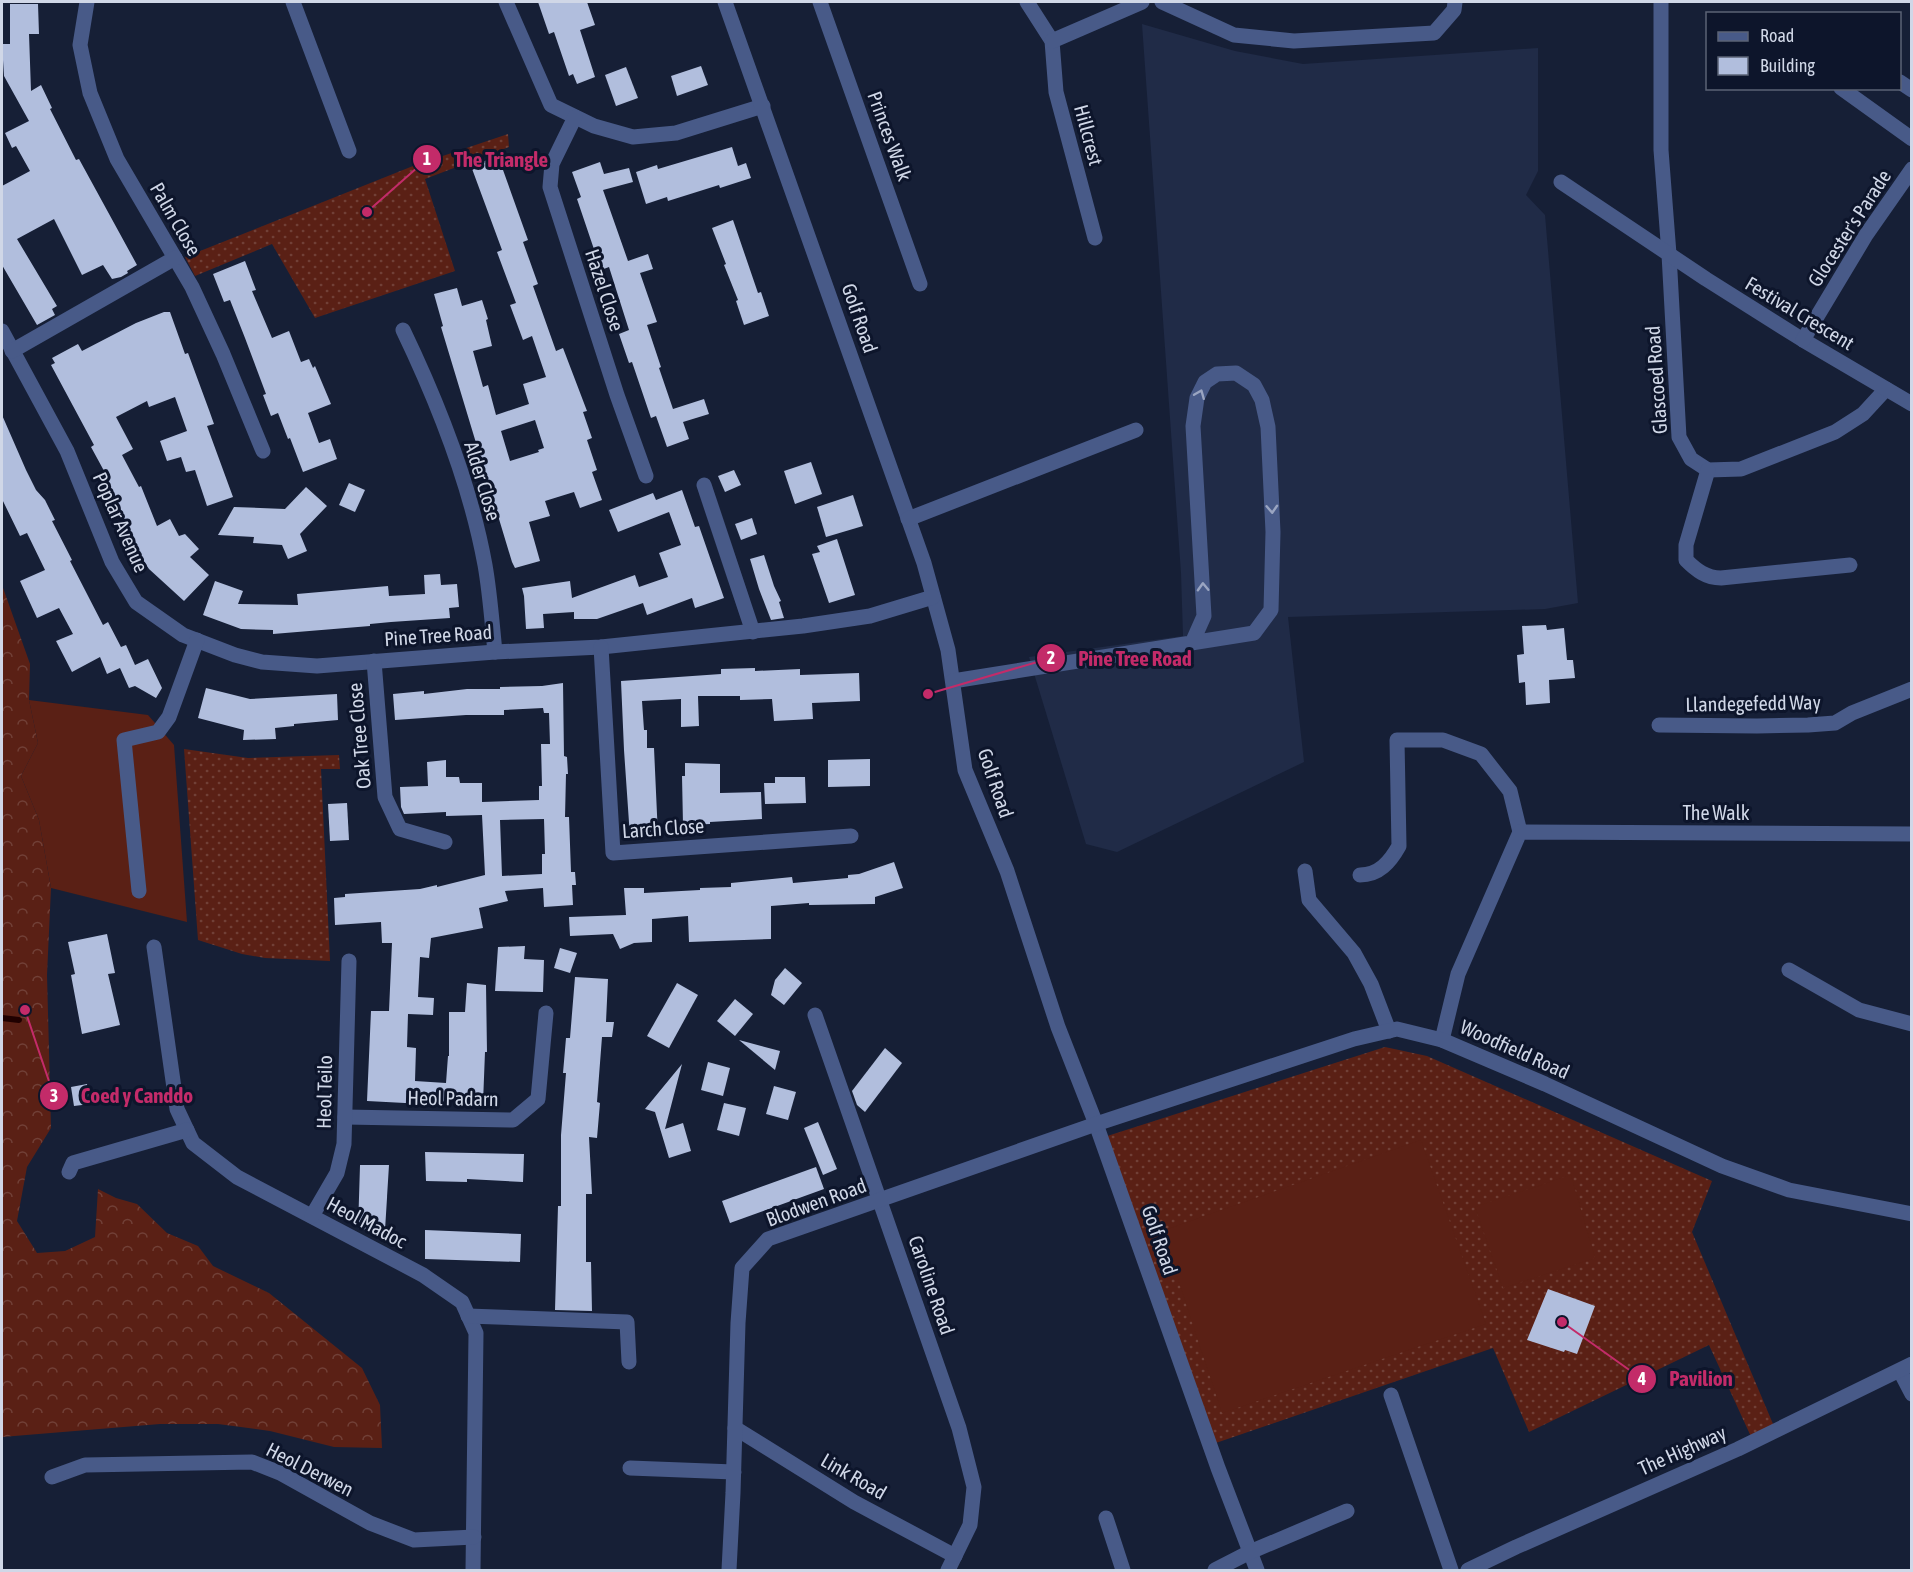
<svg xmlns="http://www.w3.org/2000/svg" width="1913" height="1572" font-family="'Asap Condensed',sans-serif">
<defs>
<pattern id="grass-dots" width="8" height="8" patternUnits="userSpaceOnUse" patternTransform="scale(1.5)"><rect width="8" height="8" fill="#5a2015"/><path d="M2 2h.1M6 6h.1" fill="none" stroke="#714037" stroke-width="1.8" stroke-linecap="round"/></pattern>
<pattern id="forest-crowns" width="20" height="18" patternUnits="userSpaceOnUse" patternTransform="scale(1.5)"><rect width="20" height="18" fill="#5a2015"/><path d="M2 6a3 3 0 1 1 6 0M12 15a3 3 0 1 1 6 0" fill="none" stroke="#714037"/></pattern>
</defs>
<rect width="100%" height="100%" fill="#161f36"/>
<polygon fill="#202b47" points="1142,24 1235,51 1303,64 1538,48 1538,171 1526,195 1545,215 1578,603 1545,609 1288,617 1304,762 1117,852 1086,844 1029,657 1183,636 1181,573"/>
<g fill="url(#grass-dots)">
<polygon points="508,134 509,147 425,179 455,271 315,318 272,244 195,276 185,257 413,166"/>
<polygon points="184,749 248,758 339,755 340,769 321,769 330,961 265,958 242,954 198,940"/>
<polygon points="1385,1047 1427,1056 1712,1181 1692,1232 1776,1431 1753,1441 1709,1345 1529,1432 1493,1348 1210,1445 1101,1138"/>
</g>
<polygon fill="url(#forest-crowns)" points="2,585 30,664 29,700 38,743 21,776 39,820 51,888 47,975 51,1128 27,1167 17,1221 37,1253 65,1251 95,1237 98,1189 116,1198 137,1204 167,1233 198,1246 213,1266 269,1293 362,1368 380,1405 382,1448 334,1447 270,1431 218,1424 160,1424 2,1437"/>
<g fill="#5a2015">
<polygon points="29,700 148,715 174,745 187,922 51,888 39,820 21,776 38,743"/>
<polygon points="1421,1140 1486,1324 1222,1413 1162,1231"/>
<polygon points="1571,1175 1595,1258 1503,1288 1475,1207"/>
</g>
<g fill="none" stroke-linecap="round" stroke-linejoin="round">
<polyline stroke="#1f0000" stroke-width="6" points="2,1018 19,1020"/>
</g>
<g fill="#b1bedd" fill-rule="evenodd">
<polygon points="538,2 587,2 595,25 580,30 595,77 577,84 573,74 569,76 554,32 549,34"/>
<polygon points="10,4 38,4 39,34 29,34 31,91 41,85 52,108 50,109 76,160 79,159 137,265 127,271 128,273 121,277 112,279 103,265 82,275 54,219 17,239 57,306 52,309 55,315 37,325 2,265 2,186 30,171 16,146 12,148 5,133 29,121 4,76 2,44 10,44"/>
<polygon points="701,66 708,85 677,96 671,76"/>
<polygon points="626,67 638,98 616,106 605,75"/>
<polygon points="732,147 738,166 746,163 751,178 720,188 719,185 668,201 667,197 646,204 636,172 657,165 658,169"/>
<path d="M498,156L528,240L523,242L538,284L533,286L556,351L563,348L587,411L583,412L592,438L587,440L597,470L592,472L602,500L580,508L574,492L545,501L550,516L529,522L540,561L515,568L512,562L441,327L443,326L434,294L457,288L462,306L482,300L488,319L486,320L492,346L473,351L483,387L488,385L496,415L529,404L523,384L546,377L532,336L523,340L510,305L516,303L497,252L502,250L471,166ZM535,420L544,448L538,450L539,452L510,461L501,431Z"/>
<polygon points="600,162 604,174 629,168 633,182 603,190 628,261 648,254 653,269 640,273 657,322 647,325 661,367 659,368 673,409 704,399 709,414 683,422 689,439 667,447 656,416 651,418 632,362 629,363 619,334 629,330 609,267 601,270 577,199 581,197 572,172"/>
<polygon points="733,220 758,293 761,292 769,316 744,325 736,301 738,300 724,265 726,264 712,228"/>
<polygon points="245,261 256,290 252,291 272,338 289,331 301,362 309,359 313,368 315,366 331,404 308,413 319,443 330,439 337,459 303,472 290,438 288,439 278,413 271,416 263,395 266,394 245,338 230,300 224,302 213,274"/>
<polygon points="164,312 170,312 185,354 188,353 209,410 214,424 207,426 233,497 207,506 195,470 186,472 181,457 167,461 160,441 187,431 175,397 149,407 147,401 116,417 133,449 122,455 139,487 141,486 157,526 170,519 179,536 185,534 199,549 190,557 209,575 184,601 149,569 137,551 116,498 107,482 109,480 91,447 94,445 51,365 55,363 52,358 78,344 82,351 136,323"/>
<polygon points="2,415 26,470 36,490 45,500 55,520 52,521 72,560 70,561 103,625 108,622 121,647 126,645 135,665 148,659 162,688 156,698 135,686 129,688 120,668 107,674 100,657 72,672 56,641 73,634 59,608 37,618 20,581 45,570 27,533 20,536 2,499"/>
<polygon points="811,462 822,494 795,504 784,471"/>
<polygon points="734,470 741,485 725,492 718,476"/>
<polygon points="349,483 365,490 355,512 339,505"/>
<polygon points="306,487 327,506 300,534 307,551 288,559 282,545 253,543 254,537 218,535 234,507 285,509"/>
<polygon points="682,490 695,527 699,526 724,598 695,608 692,598 647,615 643,603 597,619 574,619 574,612 543,614 544,628 526,629 524,596 522,588 570,581 572,598 635,575 639,587 668,577 659,553 681,545 669,512 618,532 609,510 653,493 656,500"/>
<polygon points="853,495 863,526 826,537 817,507"/>
<polygon points="752,518 757,534 741,540 735,524"/>
<polygon points="837,539 855,595 829,603 812,554 820,552 817,546"/>
<polygon points="764,555 774,586 781,601 779,602 784,618 771,620 759,589 750,559"/>
<polygon points="440,574 441,585 457,584 459,607 449,608 450,618 391,622 370,624 370,626 273,634 273,630 241,629 203,615 215,581 243,591 238,604 298,605 297,594 388,586 389,596 425,594 424,575"/>
<polygon points="1546,625 1547,630 1564,628 1567,660 1573,660 1575,678 1549,680 1550,703 1526,705 1525,682 1519,683 1517,655 1524,654 1522,626"/>
<polygon points="755,668 755,671 800,669 800,675 859,673 860,701 812,703 813,719 774,721 772,699 740,700 740,696 698,696 699,726 681,727 681,699 642,701 644,730 647,730 647,748 654,748 658,836 630,837 624,750 621,681 721,674 721,669"/>
<path d="M563,683L564,756L567,757L568,774H566L565,817H569L571,872H575L576,885H572L573,905L544,907L543,888L505,891L508,901L479,908L483,928L431,938L429,958L420,957L418,997L434,998L433,1015L408,1014L407,1047L416,1048L415,1081L446,1083L448,1056H449V1012H465L467,983L486,985L487,1052H485L483,1103L424,1101V1104L367,1101L371,1011H389L392,943H382L381,922L335,925L334,898L345,897V894L420,889L437,885V887L485,875L482,815L446,816V812L404,814L401,807L400,787L428,786L427,762L446,760V777H459L460,783H482V802L539,800V786H542L541,744H550L549,713H544L543,708L504,710V715H466L395,720L393,694L424,691V694L467,689H500V687L542,686ZM544,819L545,854H542V874L502,876L500,820Z"/>
<polygon points="206,688 250,699 337,694 338,720 294,724 294,726 275,728 276,739 243,740 244,730 198,718"/>
<polygon points="870,759 870,786 828,787 828,760"/>
<polygon points="685,763 720,764 720,793 761,792 762,819 710,822 710,824 683,825 682,776 685,776"/>
<polygon points="775,777 805,777 806,803 765,804 764,783 775,783"/>
<polygon points="347,803 349,840 330,841 328,804"/>
<polygon points="894,862 903,888 875,897 875,904 809,905 809,903 771,906 771,939 689,942 688,916 652,919 652,942 634,943 620,949 613,934 570,936 569,917 626,915 624,888 644,888 644,893 700,890 700,888 731,887 731,883 792,877 793,883 848,878 848,875 859,874"/>
<polygon points="107,934 115,973 108,974 120,1025 82,1034 71,975 75,974 68,942"/>
<polygon points="525,946 524,959 544,960 543,992 495,991 498,947"/>
<polygon points="560,948 577,953 570,973 554,968"/>
<polygon points="785,968 802,983 784,1005 771,995 775,980"/>
<polygon points="575,977 608,979 606,1022 614,1022 612,1037 602,1037 597,1102 600,1103 597,1138 589,1137 592,1194 586,1194 586,1262 591,1262 592,1311 555,1310 558,1206 561,1206 561,1135 566,1073 563,1073 566,1038 570,1038"/>
<polygon points="677,983 698,995 669,1048 647,1036"/>
<polygon points="735,999 753,1014 735,1036 717,1021"/>
<polygon points="739,1040 780,1051 775,1070"/>
<polygon points="885,1048 902,1063 865,1112 857,1105 852,1091"/>
<polygon points="708,1062 730,1068 723,1096 701,1090"/>
<polygon points="682,1064 665,1129 683,1123 691,1151 669,1158 655,1112 645,1109"/>
<polygon points="87,1084 90,1104 74,1106 71,1087"/>
<polygon points="774,1086 796,1092 788,1120 766,1114"/>
<polygon points="724,1103 746,1108 739,1136 717,1130"/>
<polygon points="818,1122 837,1169 823,1175 804,1128"/>
<polygon points="425,1152 524,1154 523,1182 467,1179 467,1182 426,1181"/>
<polygon points="360,1165 389,1165 385,1230 358,1229"/>
<polygon points="816,1167 824,1189 730,1223 722,1201"/>
<polygon points="425,1230 521,1234 520,1262 425,1259"/>
<polygon points="1548,1289 1595,1306 1577,1354 1565,1350 1564,1352 1527,1340"/>
</g>
<g fill="none" stroke-linecap="round" stroke-linejoin="round">
<g stroke="#485a88" stroke-width="15">
<polyline points="87,2 80,45 90,93 117,159 192,287 223,354 263,451"/>
<polyline points="293,2 349,151"/>
<polyline points="506,2 551,105 594,126 633,137 676,133 763,106"/>
<polyline points="725,2 924,563 948,650 965,770 1007,871 1058,1027 1096,1124 1218,1468 1257,1570"/>
<polyline points="820,2 920,284"/>
<polyline points="1027,2 1052,41 1056,92 1095,238"/>
<polyline points="1162,2 1234,35 1294,41 1434,33 1454,10 1455,2"/>
<polyline points="1661,2 1661,150 1669,254 1679,437 1691,459 1708,470 1741,469 1835,432 1863,414 1886,389"/>
<polyline points="1052,41 1142,2"/>
<polyline points="1900,82 1912,90"/>
<polyline points="1841,88 1912,139"/>
<polyline points="575,117 552,164 550,187 617,395 646,476"/>
<polyline points="1561,182 1706,279 1803,340 1912,404"/>
<path d="M403,330C439,405 470,483 485,565C490,593 492,623 495,652"/>
<polyline points="2,331 67,451 112,562 136,602 183,635 235,655 262,662 317,666 495,652 601,647 803,626 870,616 933,597"/>
<polyline points="1803,340 1866,235 1912,169"/>
<polyline points="12,351 175,258"/>
<path d="M1708,470L1686,545V560C1696,570 1706,578 1721,578L1850,565"/>
<polyline points="704,485 753,632"/>
<polyline points="908,519 1136,430"/>
<polyline points="601,647 613,853 851,836"/>
<polyline points="374,661 385,797 400,829 445,842"/>
<polyline points="953,681 1254,633 1271,610 1273,532 1268,427 1262,400 1254,385 1236,373 1217,374 1205,382 1197,398 1193,426 1204,616 1192,643"/>
<polyline points="1659,725 1757,726 1808,725 1835,723 1852,713 1912,689"/>
<polyline points="1305,871 1309,900 1354,953 1371,984 1389,1031"/>
<path d="M1360,875C1379,875 1390,862 1399,846L1397,740H1443L1481,754L1510,791L1520,832"/>
<polyline points="139,891 124,740 158,732 169,717 197,640"/>
<polyline points="154,947 177,1109 193,1143 237,1177 423,1275 462,1302 476,1333 473,1570"/>
<polyline points="1789,970 1859,1010 1912,1024"/>
<polyline points="815,1015 959,1428 974,1487 970,1525 948,1570"/>
<polyline points="1442,1040 1458,974 1520,832 1912,834"/>
<polyline points="345,1117 513,1120 538,1099 546,1013"/>
<polyline points="69,1172 73,1163 187,1130"/>
<polyline points="312,1216 337,1173 344,1144 349,961"/>
<polyline points="468,1316 627,1322 629,1362"/>
<polyline points="1900,1371 1912,1394"/>
<polyline points="1391,1395 1451,1570"/>
<polyline points="735,1428 854,1502 955,1556"/>
<polyline points="630,1468 734,1472"/>
<polyline points="52,1477 85,1465 252,1462 280,1473 370,1523 414,1540 474,1537"/>
<polyline points="1106,1518 1123,1570"/>
<polyline points="729,1570 733,1493 738,1323 742,1268 768,1239 1096,1124 1354,1039 1397,1029 1442,1040 1545,1084 1722,1166 1789,1190 1912,1214"/>
<polyline points="1215,1570 1250,1552 1347,1511"/>
<polyline points="1468,1570 1516,1547 1738,1449 1912,1364"/>
</g>
</g>
<defs><path id="oneway-chevron" d="M-2-3.5L2.5 0L-2 3.5" fill="none" stroke-width="1.6" stroke-linecap="round" stroke-linejoin="round" transform="scale(1.5)"/></defs>
<g stroke="#9aa5c1">
<use href="#oneway-chevron" transform="translate(1200 394) rotate(-68)"/>
<use href="#oneway-chevron" transform="translate(1272 509) rotate(87)"/>
<use href="#oneway-chevron" transform="translate(1203 587) rotate(-92)"/>
</g>
<g text-anchor="middle" dominant-baseline="central" stroke-width="6" stroke-linejoin="round" paint-order="stroke">
<g font-size="20" fill="#d0d7e7" stroke="#0d152b">
<text transform="translate(1089 135) rotate(75)">Hillcrest</text>
<text transform="translate(890 136) rotate(70)">Princes Walk</text>
<text transform="translate(176 219) rotate(60)">Palm Close</text>
<text transform="translate(1849 228) rotate(-57)">Glocester's Parade</text>
<text transform="translate(605 290) rotate(72)">Hazel Close</text>
<text transform="translate(1800 313) rotate(31)">Festival Crescent</text>
<text transform="translate(860 318) rotate(71)">Golf Road</text>
<text transform="translate(1656 380) rotate(-94)">Glascoed Road</text>
<text transform="translate(483 481) rotate(73)">Alder Close</text>
<text transform="translate(121 522) rotate(66)">Poplar Avenue</text>
<text transform="translate(438 635) rotate(-4)">Pine Tree Road</text>
<text transform="translate(1753 703) rotate(-1)">Llandegefedd Way</text>
<text transform="translate(359 736) rotate(-95)">Oak Tree Close</text>
<text transform="translate(996 783) rotate(71)">Golf Road</text>
<text x="1716" y="812">The Walk</text>
<text transform="translate(663 828) rotate(-4)">Larch Close</text>
<text transform="translate(1515 1049) rotate(24)">Woodfield Road</text>
<text transform="translate(324 1092) rotate(-89)">Heol Teilo</text>
<text transform="translate(453 1098) rotate(1)">Heol Padarn</text>
<text transform="translate(816 1202) rotate(-20)">Blodwen Road</text>
<text transform="translate(367 1222) rotate(28)">Heol Madoc</text>
<text transform="translate(1160 1240) rotate(71)">Golf Road</text>
<text transform="translate(932 1285) rotate(71)">Caroline Road</text>
<text transform="translate(1682 1450) rotate(-24)">The Highway</text>
<text transform="translate(310 1469) rotate(27)">Heol Derwen</text>
<text transform="translate(854 1476) rotate(30)">Link Road</text>
</g>
</g>
<path fill="none" stroke="#c32b69" stroke-width="2" d="M367 212L427 159M928 694L1051 658M25 1010L54 1096M1562 1322L1642 1379"/>
<g fill="#c32b69" stroke="#0d152b" stroke-width="2">
<circle cx="367" cy="212" r="6"/>
<circle cx="928" cy="694" r="6"/>
<circle cx="25" cy="1010" r="6"/>
<circle cx="1562" cy="1322" r="6"/>
<circle cx="427" cy="159" r="15"/>
<circle cx="1051" cy="658" r="15"/>
<circle cx="54" cy="1096" r="15"/>
<circle cx="1642" cy="1379" r="15"/>
</g>
<g font-size="18" text-anchor="middle" font-weight="bold" fill="#fff">
<text x="427" y="165">1</text>
<text x="1051" y="664">2</text>
<text x="54" y="1102">3</text>
<text x="1642" y="1385">4</text>
</g>
<g font-size="21" text-anchor="middle" font-weight="bold" fill="#c32b69" stroke="#0d152b" stroke-width="6" stroke-linejoin="round" paint-order="stroke">
<text x="501" y="167">The Triangle</text>
<text x="1135" y="666">Pine Tree Road</text>
<text x="137" y="1103">Coed y Canddo</text>
<text x="1701" y="1386">Pavilion</text>
</g>
<rect width="1913" height="1572" fill="none" stroke="#d0d7e7" stroke-width="6"/>
<rect x="1706" y="12" width="195" height="78" fill="#0d152b" stroke="#5b6376" stroke-width="1.5"/>
<rect x="1718" y="32" width="30" height="9" fill="#485a88" stroke="#5b6376" stroke-width="1.5"/>
<text x="1760" y="42" font-size="18" fill="#d0d7e7">Road</text>
<rect x="1718" y="57" width="30" height="18" fill="#b1bedd" stroke="#5b6376" stroke-width="1.5"/>
<text x="1760" y="72" font-size="18" fill="#d0d7e7">Building</text>
</svg>
